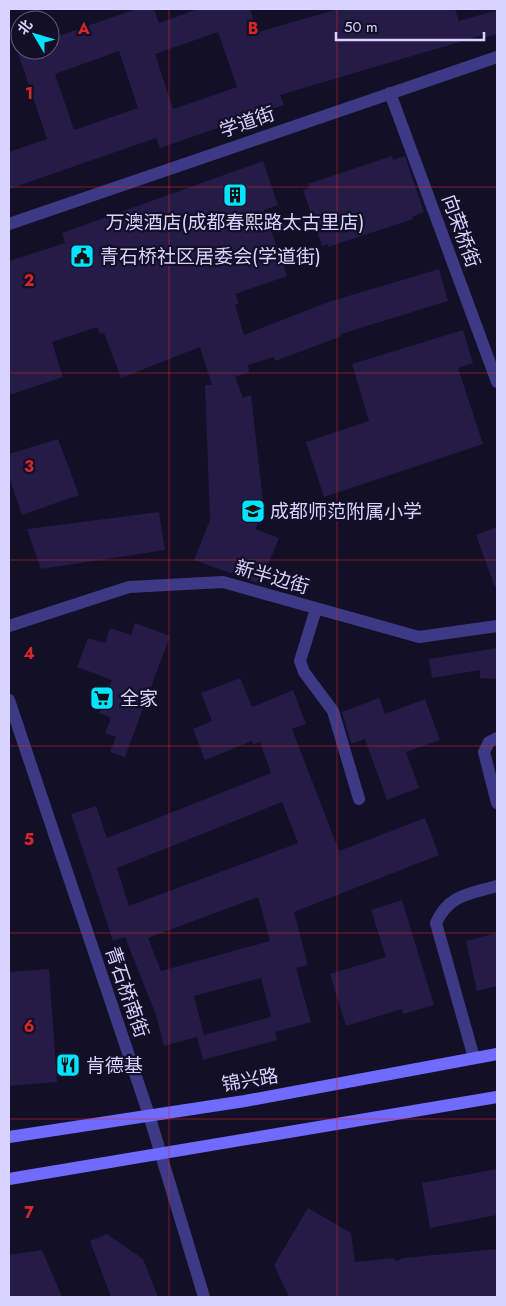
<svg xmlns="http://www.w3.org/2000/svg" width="506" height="1306" font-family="Jost,'Noto Sans SC',sans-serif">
<rect width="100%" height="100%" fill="#130f26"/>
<g fill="#241b47" fill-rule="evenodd">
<path d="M136,9H154L159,23L198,9H250L258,32L338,9H455L459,21L497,10V34L484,38L483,35L280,95L284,105L160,148L156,138L9,189V152L47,139L17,50H50V39ZM218,32L237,87L173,109L155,54ZM119,51L138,108L74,130L55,74Z"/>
<polygon points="392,156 393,160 405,156 424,212 412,217 413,219 328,247 328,244 322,246 303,190 309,188 308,184"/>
<polygon points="263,161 278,205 264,210 287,276 235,294 239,303 235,305 244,335 328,302 439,269 448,301 341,334 342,336 275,361 274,357 248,365 249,372 235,377 243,398 251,395 264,510 255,529 279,538 260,584 194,560 210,520 205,385 212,385 200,347 121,378 104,333 100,334 97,327 52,342 63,377 9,395 9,261 65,243 62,233"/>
<polygon points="463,330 473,363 458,368 483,444 324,497 306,442 369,421 352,364"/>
<polygon points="58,439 79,495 22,515 9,477 9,454"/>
<polygon points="159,512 165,550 41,569 27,529"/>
<polygon points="497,527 497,587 495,587 476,535"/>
<polygon points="135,623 170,636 125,757 110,752 116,737 105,733 111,718 99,713 112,680 77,667 88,638 105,643 110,628 131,635"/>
<polygon points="497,648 497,679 480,678 480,670 432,678 429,659"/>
<path d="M240,678L252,707L293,690L306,724L292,729L339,851L425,818L439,855L294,912L308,965L296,968L311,1022L275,1032L277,1040L203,1060L197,1037L164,1046L156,1015L125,937L113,941L71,814L96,806L107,838L271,773L260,742L253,745L252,741L205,760L193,729L212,721L201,693ZM282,802L298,843L129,906L117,868ZM258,897L270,941L161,971L148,938ZM261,978L271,1017L204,1035L194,996Z"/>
<polygon points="379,698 385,714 425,699 440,740 406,752 419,788 387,800 365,739 351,744 342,712"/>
<polygon points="402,900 434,1005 403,1014 402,1009 346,1026 330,974 386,957 371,910"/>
<polygon points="497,933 497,986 477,991 466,941"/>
<polygon points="49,969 57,1082 9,1086 9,972"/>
<polygon points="497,1169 497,1215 430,1228 422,1183"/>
<polygon points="308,1208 351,1233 355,1262 393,1258 397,1261 403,1258 497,1249 497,1297 289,1297 274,1265"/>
<polygon points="107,1234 143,1259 158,1297 111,1297 90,1241"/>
<polygon points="42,1250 62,1297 9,1297 9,1255"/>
</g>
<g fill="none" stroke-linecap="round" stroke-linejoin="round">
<g stroke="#3d3a85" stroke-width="12">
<polyline points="316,609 300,661 304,672 333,711 359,799"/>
<polyline points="497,738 489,742 484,752 497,803"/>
<path d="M474,1058L436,923C449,894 470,894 497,886"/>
</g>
<g stroke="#3d3a85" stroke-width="12">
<polyline points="390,93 497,382"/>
<polyline points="9,224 497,57"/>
<polyline points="9,626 129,587 223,582 419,637 497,626"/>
<polyline points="9,700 149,1115 204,1297"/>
</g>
<g stroke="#6f6bff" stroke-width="12">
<polyline points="9,1137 245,1101 497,1054"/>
<polyline points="9,1179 497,1097"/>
</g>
</g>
<path fill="none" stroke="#d62828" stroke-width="1" stroke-opacity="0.55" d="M169,9V1297M337,9V1297M9,187H497M9,373H497M9,560H497M9,746H497M9,933H497M9,1119H497"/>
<defs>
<g id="building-square" transform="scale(1.25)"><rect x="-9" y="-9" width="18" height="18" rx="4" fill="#00e5ff" stroke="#130f26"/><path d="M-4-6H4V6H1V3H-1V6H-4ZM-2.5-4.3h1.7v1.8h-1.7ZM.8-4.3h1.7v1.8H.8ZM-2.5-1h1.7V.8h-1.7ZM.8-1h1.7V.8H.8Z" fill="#111"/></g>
<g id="civic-square" transform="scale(1.25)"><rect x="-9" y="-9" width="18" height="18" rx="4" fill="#00e5ff" stroke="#130f26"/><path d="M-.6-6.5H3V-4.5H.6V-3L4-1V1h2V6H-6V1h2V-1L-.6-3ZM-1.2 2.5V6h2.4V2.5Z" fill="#111"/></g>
<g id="school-square" transform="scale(1.25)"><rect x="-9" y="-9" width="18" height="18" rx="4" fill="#00e5ff" stroke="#130f26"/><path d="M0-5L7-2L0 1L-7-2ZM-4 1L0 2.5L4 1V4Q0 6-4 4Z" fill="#111"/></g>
<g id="supermarket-square" transform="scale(1.25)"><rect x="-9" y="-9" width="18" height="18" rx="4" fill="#00e5ff" stroke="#130f26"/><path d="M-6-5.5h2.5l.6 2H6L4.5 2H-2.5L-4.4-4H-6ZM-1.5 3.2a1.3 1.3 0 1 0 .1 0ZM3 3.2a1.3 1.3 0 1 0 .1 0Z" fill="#111"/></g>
<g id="restaurant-square" transform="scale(1.25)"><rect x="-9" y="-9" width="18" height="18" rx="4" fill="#00e5ff" stroke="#130f26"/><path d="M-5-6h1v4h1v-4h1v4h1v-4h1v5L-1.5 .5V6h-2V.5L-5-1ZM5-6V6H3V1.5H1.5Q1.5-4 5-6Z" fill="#111"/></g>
</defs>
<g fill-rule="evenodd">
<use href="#building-square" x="235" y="195"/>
<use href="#civic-square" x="82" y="256"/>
<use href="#school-square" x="253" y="511"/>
<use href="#supermarket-square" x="102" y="698"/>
<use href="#restaurant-square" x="68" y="1065"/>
</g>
<g text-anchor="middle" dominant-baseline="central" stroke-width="4.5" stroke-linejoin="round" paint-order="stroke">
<g font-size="19" fill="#d9d4ff" stroke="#130f26">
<text transform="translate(247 122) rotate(-19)">学道街</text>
<text transform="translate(461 231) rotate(70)">向荣桥街</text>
<text transform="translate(272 577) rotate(16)">新半边街</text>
<text transform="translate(127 992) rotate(71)">青石桥南街</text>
<text transform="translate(250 1080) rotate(-10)">锦兴路</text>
</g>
<g font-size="19" fill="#d9d4ff" stroke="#130f26" text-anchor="start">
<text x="235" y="222" text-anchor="middle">万澳酒店(成都春熙路太古里店)</text>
<text x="100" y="256">青石桥社区居委会(学道街)</text>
<text x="270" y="511">成都师范附属小学</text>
<text x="120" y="698">全家</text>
<text x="86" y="1065">肯德基</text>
</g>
</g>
<g font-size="16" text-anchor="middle" font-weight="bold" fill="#d62828" stroke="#130f26" stroke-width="4.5" stroke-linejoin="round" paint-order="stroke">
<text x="84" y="34">A</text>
<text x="253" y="34">B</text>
<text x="29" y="99">1</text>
<text x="29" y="286">2</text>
<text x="29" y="472">3</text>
<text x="29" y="659">4</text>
<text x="29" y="845">5</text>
<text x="29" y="1032">6</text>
<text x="29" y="1218">7</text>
</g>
<rect width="506" height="1306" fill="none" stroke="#d9d4ff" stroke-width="20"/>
<g transform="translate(35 35) rotate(308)"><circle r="24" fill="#130f26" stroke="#625e7d"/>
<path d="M0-4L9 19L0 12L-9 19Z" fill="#00e5ff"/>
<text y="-8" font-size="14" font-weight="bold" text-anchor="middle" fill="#d9d4ff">北</text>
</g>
<path d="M336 32v8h148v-8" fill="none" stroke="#d9d4ff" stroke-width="2.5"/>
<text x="344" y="32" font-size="15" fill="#d9d4ff" stroke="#130f26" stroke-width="4" paint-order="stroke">50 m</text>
</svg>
